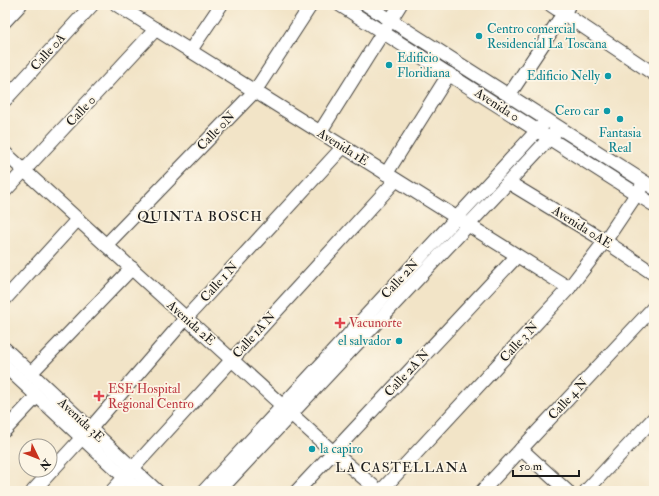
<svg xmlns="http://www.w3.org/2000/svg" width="659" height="496" font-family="'IM FELL Double Pica',serif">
<rect width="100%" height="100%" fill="#fcf5e5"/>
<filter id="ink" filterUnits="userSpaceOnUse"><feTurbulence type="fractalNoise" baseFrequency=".025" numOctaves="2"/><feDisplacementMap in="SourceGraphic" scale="8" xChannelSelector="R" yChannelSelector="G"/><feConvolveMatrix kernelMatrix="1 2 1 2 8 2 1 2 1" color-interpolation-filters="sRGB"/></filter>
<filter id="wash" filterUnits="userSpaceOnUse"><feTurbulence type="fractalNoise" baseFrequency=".012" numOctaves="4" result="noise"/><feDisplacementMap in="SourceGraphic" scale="16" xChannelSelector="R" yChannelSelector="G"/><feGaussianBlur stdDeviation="0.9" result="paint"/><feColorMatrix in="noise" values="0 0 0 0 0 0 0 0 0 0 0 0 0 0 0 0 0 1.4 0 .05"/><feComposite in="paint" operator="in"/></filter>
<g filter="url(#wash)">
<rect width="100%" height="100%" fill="#f2e4c7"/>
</g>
<g filter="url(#ink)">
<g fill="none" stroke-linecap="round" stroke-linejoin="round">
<g stroke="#3c3a36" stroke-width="15">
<g id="minor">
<polyline points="117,5 569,288"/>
<polyline points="340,5 654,205"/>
<polyline points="367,5 654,188"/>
<polyline points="551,5 654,74"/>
<polyline points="5,21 20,5"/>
<polyline points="190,51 221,5"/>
<polyline points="509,95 569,5"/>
<polyline points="5,100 92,5"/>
<polyline points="320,132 400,5"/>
<polyline points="5,153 333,452 379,491"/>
<polyline points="386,174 449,74"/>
<polyline points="508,182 605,241 654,274"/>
<polyline points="5,191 156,29"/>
<polyline points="106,245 255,91 311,5"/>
<polyline points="5,299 78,219"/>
<polyline points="5,349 157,491"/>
<polyline points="5,366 139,491"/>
<polyline points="31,373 132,268"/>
<polyline points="5,430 37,396"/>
<polyline points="521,449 567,491"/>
<polyline points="33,491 90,429 186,318 343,147"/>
<polyline points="112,491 396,180"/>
<polyline points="204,491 547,120"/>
<polyline points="219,491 559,128"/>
<polyline points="297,491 517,256"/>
<polyline points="381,491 569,288 605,241 644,183"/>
<polyline points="482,491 654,307"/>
<polyline points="586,491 654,418"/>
</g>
</g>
<use href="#minor" stroke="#fff" stroke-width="13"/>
</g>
</g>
<g fill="#0f9aa8" stroke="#fcf5e5" stroke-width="1.5">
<circle cx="479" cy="36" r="4"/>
<circle cx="389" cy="65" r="4"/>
<circle cx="608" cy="76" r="4"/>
<circle cx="607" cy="111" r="4"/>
<circle cx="620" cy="119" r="4"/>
<circle cx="399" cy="341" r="4"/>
<circle cx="312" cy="449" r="4"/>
</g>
<g fill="#e0444e" stroke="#fcf5e5" stroke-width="1.5">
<path d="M338 317h4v4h4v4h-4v4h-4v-4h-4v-4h4z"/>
<path d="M97 390h4v4h4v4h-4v4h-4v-4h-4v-4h4z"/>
</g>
<g text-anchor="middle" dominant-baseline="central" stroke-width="3.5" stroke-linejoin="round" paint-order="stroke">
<g font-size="13" fill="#0d838f" stroke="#fcf5e5" text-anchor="start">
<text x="487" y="29">Centro comercial<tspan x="487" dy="15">Residencial La Toscana</tspan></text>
<text x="397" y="58">Edificio<tspan x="397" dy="15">Floridiana</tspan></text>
<text x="600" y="76" text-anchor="end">Edificio Nelly</text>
<text x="599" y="111" text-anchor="end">Cero car</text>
<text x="620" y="133" text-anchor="middle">Fantasia<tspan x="620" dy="15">Real</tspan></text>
<text x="391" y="341" text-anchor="end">el salvador</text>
<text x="320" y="449">la capiro</text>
</g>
<g font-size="13" fill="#1c1c1c" stroke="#fcf5e5">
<text transform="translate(48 52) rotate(-48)">Calle 0A</text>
<text transform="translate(497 105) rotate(33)">Avenida 0</text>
<text transform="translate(81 111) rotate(-47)">Calle 0</text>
<text transform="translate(216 131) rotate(-46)">Calle 0N</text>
<text transform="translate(343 147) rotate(32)">Avenida 1E</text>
<text transform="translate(582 227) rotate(32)">Avenida 0AE</text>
<text transform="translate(400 279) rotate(-47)">Calle 2N</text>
<text transform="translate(219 282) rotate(-48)">Calle 1 N</text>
<text transform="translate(191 323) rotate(42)">Avenida 2E</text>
<text transform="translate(254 335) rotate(-48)">Calle 1A N</text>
<text transform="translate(519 342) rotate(-47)">Calle 3 N</text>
<text transform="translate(407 373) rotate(-47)">Calle 2A N</text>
<text transform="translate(568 399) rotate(-47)">Calle 4 N</text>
<text transform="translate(81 420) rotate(43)">Avenida 3E</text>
</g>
<g font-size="13" fill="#be3a42" stroke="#fcf5e5" text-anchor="start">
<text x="349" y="323">Vacunorte</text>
<text x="108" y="389">ESE Hospital<tspan x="108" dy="15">Regional Centro</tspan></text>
</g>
<g font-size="14" letter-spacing="1" fill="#1c1c1c" stroke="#fcf5e5">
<text x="200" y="216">QUINTA BOSCH</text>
<text x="402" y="467">LA CASTELLANA</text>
</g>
</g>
<rect width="659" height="496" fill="none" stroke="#fcf5e5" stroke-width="20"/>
<g transform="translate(38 458) rotate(133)"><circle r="19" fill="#fcf5e5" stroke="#a29e95"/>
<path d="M0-3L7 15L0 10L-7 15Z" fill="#c8321e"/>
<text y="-6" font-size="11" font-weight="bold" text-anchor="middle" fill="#1c1c1c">N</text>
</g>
<path d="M513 470v6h66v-6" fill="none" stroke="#1c1c1c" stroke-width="2"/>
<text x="519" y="470" font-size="12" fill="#1c1c1c" stroke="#fcf5e5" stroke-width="3" paint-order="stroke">50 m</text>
</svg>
